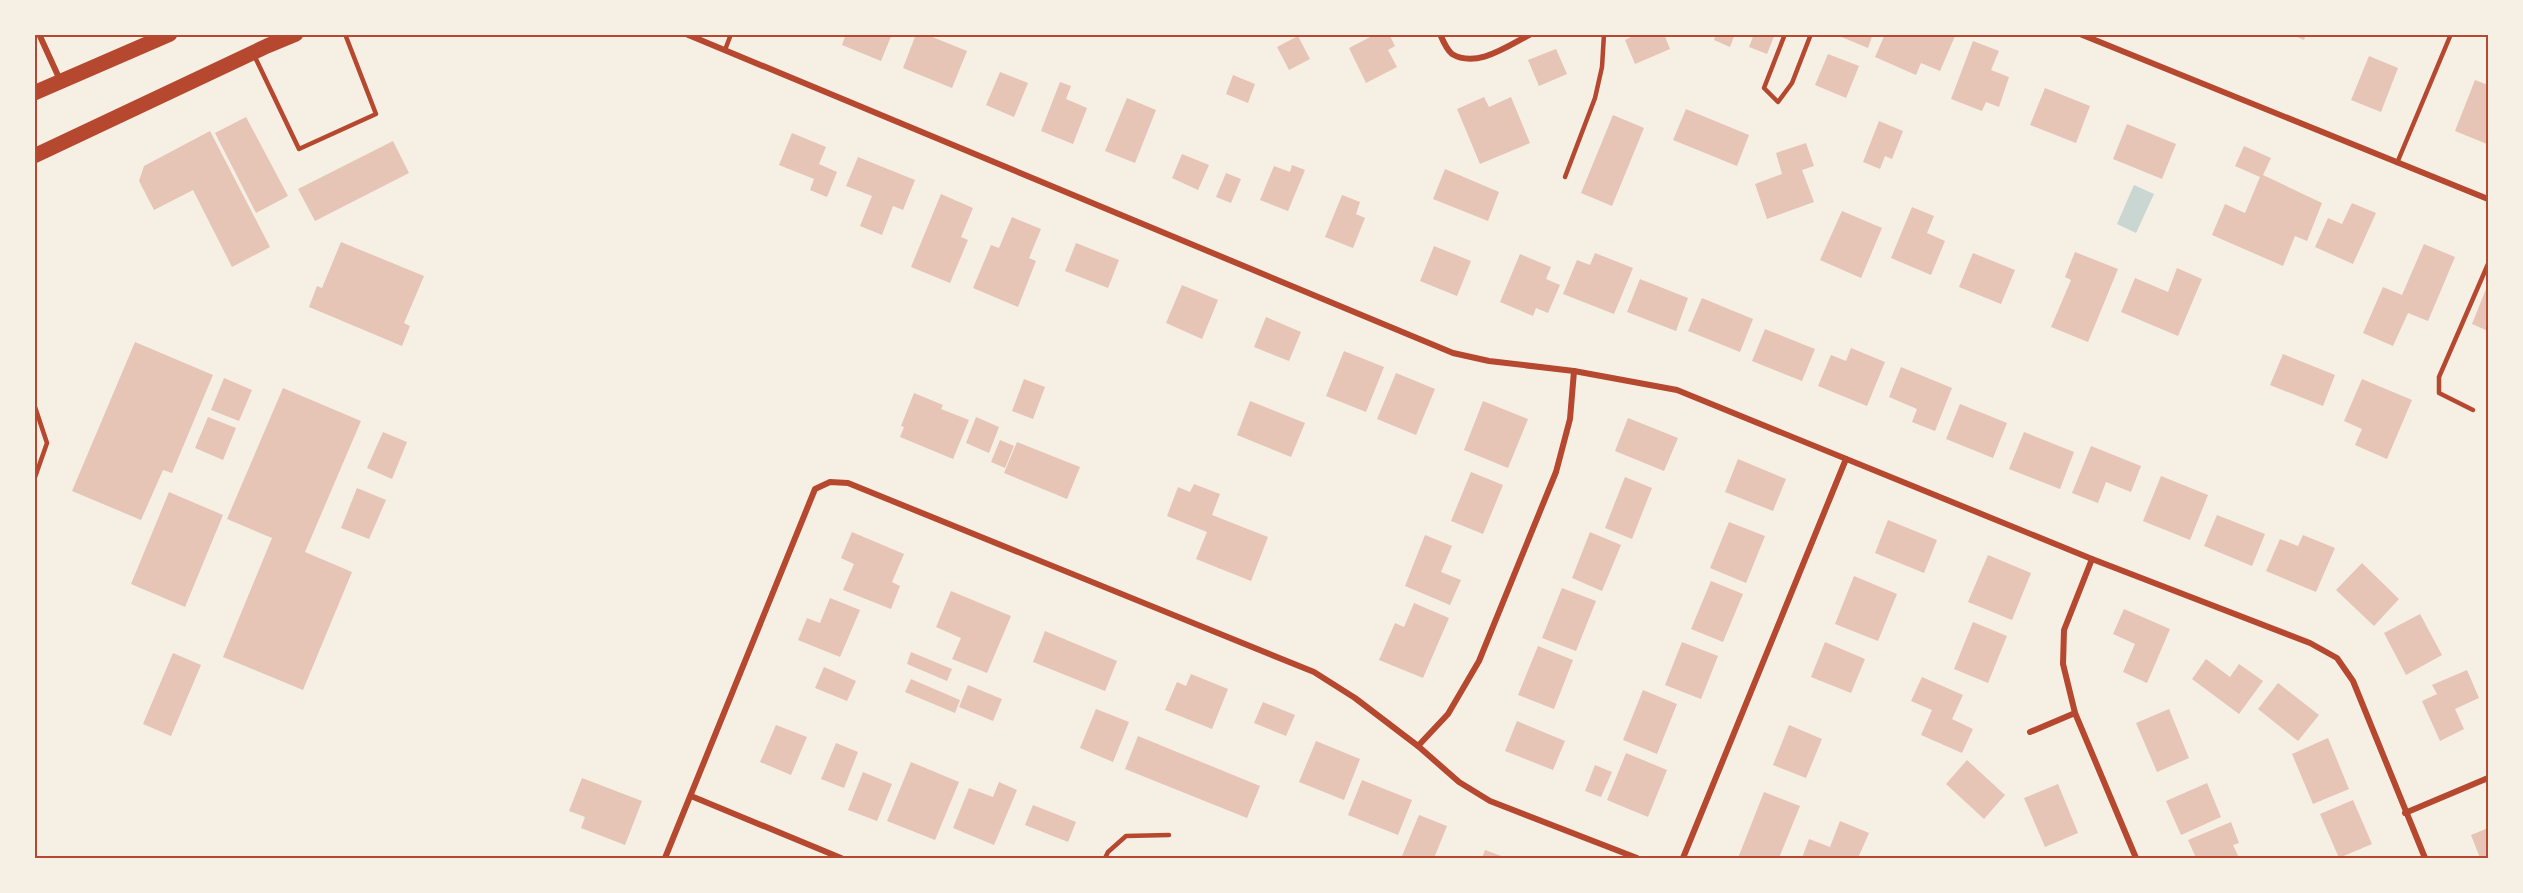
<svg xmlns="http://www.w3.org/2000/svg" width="2523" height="893" font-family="'Asap Condensed',sans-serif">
<rect width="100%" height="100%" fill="#f6efe4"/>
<polygon fill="#c9d6d2" points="2134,185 2154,194 2136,233 2117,224"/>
<g fill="#e6c5b7">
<polygon points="846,34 892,34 881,61 842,45"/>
<polygon points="916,34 925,34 967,51 952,88 903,68"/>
<polygon points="1376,34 1389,34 1395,46 1388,50 1397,67 1366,83 1349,48"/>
<polygon points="1637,34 1664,34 1670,49 1635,64 1625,40"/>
<polygon points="1716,34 1735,34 1730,47 1714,40"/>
<polygon points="1754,34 1775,34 1767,54 1749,47"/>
<polygon points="1840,34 1873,34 1868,48 1839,36"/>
<polygon points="1885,34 1952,34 1955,36 1940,71 1921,63 1916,75 1875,57"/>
<polygon points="2291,34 2306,34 2304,40"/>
<polygon points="1298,36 1310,59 1289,70 1277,47"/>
<polygon points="1973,41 1999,51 1991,70 2009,77 1999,107 1986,102 1982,111 1951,99"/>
<polygon points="1556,49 1567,74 1539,86 1528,60"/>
<polygon points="1828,54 1859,66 1846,98 1815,85"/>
<polygon points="2369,56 2398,68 2381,112 2351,100"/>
<polygon points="1000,72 1028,83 1014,117 986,105"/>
<polygon points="1233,75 1255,84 1248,103 1226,94"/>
<polygon points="2475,80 2488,85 2487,144 2455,131"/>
<polygon points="1060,82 1071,86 1066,99 1087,108 1073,144 1041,131"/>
<polygon points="2045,88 2090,106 2076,143 2030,125"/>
<polygon points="1484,97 1489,107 1511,97 1530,143 1480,164 1457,109"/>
<polygon points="1127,98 1156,110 1135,163 1105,151"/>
<polygon points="1686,109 1749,135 1737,166 1673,140"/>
<polygon points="1613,115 1644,128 1612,206 1581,193"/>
<polygon points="246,117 288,196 256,213 215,133"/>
<polygon points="1879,121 1903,131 1892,159 1885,156 1880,169 1863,162"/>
<polygon points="2127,124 2176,144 2162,179 2113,159"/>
<polygon points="210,131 270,247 232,267 193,190 154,210 139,181 144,166"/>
<polygon points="792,133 826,147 819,164 837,172 827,197 810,190 814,179 779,165"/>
<polygon points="393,141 409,173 315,221 298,189"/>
<polygon points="1806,143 1814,166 1802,170 1814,202 1767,219 1755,184 1782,174 1776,153"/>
<polygon points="2244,146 2271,158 2263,175 2322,203 2307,241 2295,236 2283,266 2212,235 2225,204 2245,213 2260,177 2235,166"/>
<polygon points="1182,154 1209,165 1198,190 1172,178"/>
<polygon points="858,157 915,180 903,210 893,206 882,235 860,226 872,196 846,186"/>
<polygon points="1292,165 1305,170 1288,211 1260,200 1274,166 1290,172"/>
<polygon points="1445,169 1499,192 1488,221 1433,199"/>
<polygon points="1226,173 1241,179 1231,203 1216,197"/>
<polygon points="941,194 973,208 961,237 968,240 950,283 911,267"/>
<polygon points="1342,195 1360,202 1356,214 1365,218 1353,248 1325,237"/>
<polygon points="2352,203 2376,213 2353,264 2315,247 2328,218 2342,224"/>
<polygon points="1912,207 1934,216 1927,233 1945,241 1931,275 1891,258"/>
<polygon points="1842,211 1882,228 1861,278 1820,260"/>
<polygon points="1012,217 1041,229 1029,258 1036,261 1018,307 973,288 991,245 999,248"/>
<polygon points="341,242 424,276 404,323 410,326 402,346 309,307 317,286 322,288"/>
<polygon points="1076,243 1119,260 1108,288 1065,271"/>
<polygon points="2424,244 2455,257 2428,321 2408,313 2393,346 2363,333 2383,287 2402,295"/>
<polygon points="1434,246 1471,261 1457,296 1420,281"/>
<polygon points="2075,252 2118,269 2088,342 2051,327 2071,280 2065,277"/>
<polygon points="1595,253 1633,268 1614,314 1563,294 1577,260 1590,265"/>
<polygon points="1973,253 2015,270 2001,304 1959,287"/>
<polygon points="1520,254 1551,267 1546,279 1560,285 1548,313 1536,308 1533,316 1500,302"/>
<polygon points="2177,268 2202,279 2178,336 2121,312 2135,278 2168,292"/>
<polygon points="1640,279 1688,298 1676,331 1627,312"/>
<polygon points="2488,284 2488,331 2472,324"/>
<polygon points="1182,285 1218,300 1202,339 1166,323"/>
<polygon points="1702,298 1753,319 1740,352 1688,331"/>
<polygon points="1266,317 1301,332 1289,361 1254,347"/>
<polygon points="1765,329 1815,349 1802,381 1752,361"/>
<polygon points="135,342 213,375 172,473 163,470 141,520 72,491"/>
<polygon points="1851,348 1885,362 1867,406 1818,386 1831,355 1846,361"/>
<polygon points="1344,351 1384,367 1366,412 1326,396"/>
<polygon points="2283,354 2335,375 2323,406 2270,385"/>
<polygon points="1901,367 1952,388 1935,431 1912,422 1917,409 1889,397"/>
<polygon points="1396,373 1435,389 1416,435 1377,419"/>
<polygon points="224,378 252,390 239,421 211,410"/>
<polygon points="1024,379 1045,387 1033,419 1012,411"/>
<polygon points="2362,379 2412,400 2387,459 2355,445 2362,429 2344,421"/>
<polygon points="283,388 361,421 305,552 352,572 303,690 223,657 272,538 227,519"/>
<polygon points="914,393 943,405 941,409 969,420 953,459 900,437 904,427 901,426"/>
<polygon points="1250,401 1305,423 1291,457 1237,435"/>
<polygon points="1483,401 1528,419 1508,468 1464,450"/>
<polygon points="1960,404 2007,423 1993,458 1946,439"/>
<polygon points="208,417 236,428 223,460 195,448"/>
<polygon points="976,417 999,427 989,453 966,443"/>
<polygon points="1628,418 1678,438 1664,471 1615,451"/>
<polygon points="383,432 407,442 392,479 367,468"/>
<polygon points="2024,432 2074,452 2060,489 2009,469"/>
<polygon points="1000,440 1014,446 1005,468 991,462"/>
<polygon points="1017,442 1080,467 1067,499 1004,473"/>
<polygon points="2091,446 2141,466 2131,492 2106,482 2098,503 2072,493"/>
<polygon points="1738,459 1786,479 1773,511 1725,492"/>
<polygon points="1471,472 1503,485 1483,534 1451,521"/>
<polygon points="2161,476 2208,495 2190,540 2143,521"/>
<polygon points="1625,477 1652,488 1632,539 1605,528"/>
<polygon points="1194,484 1220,494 1212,515 1268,537 1251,581 1196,559 1207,532 1167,516 1178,487 1190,492"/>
<polygon points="357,488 386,500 369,539 341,528"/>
<polygon points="169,492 223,515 185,607 131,584"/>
<polygon points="2217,515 2265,534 2252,566 2204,546"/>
<polygon points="1888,520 1937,540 1924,573 1875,553"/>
<polygon points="1729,522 1765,536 1746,583 1710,568"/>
<polygon points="852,532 904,554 892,582 900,586 891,609 843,590 854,564 841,558"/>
<polygon points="1590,532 1621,545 1602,591 1572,578"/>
<polygon points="1425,535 1452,546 1441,572 1461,580 1450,605 1405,586"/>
<polygon points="2303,535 2335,548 2316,592 2266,571 2280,539 2298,546"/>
<polygon points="1988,555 2031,573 2012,620 1968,602"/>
<polygon points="2362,563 2399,599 2374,626 2336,590"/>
<polygon points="1854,576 1897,594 1878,641 1835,624"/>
<polygon points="1711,581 1743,594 1723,642 1691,629"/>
<polygon points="1562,588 1596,601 1576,651 1542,638"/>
<polygon points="951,591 1011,616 987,673 952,659 961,638 936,627"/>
<polygon points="830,598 860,610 840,657 798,640 807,618 820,623"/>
<polygon points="1414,603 1449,618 1423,678 1379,660 1395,623 1404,627"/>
<polygon points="2124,609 2170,629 2147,683 2123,672 2135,644 2113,634"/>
<polygon points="2420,614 2442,655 2406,675 2384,633"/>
<polygon points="1973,622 2007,636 1988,683 1954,669"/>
<polygon points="1045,631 1117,661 1105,691 1033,662"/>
<polygon points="1682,642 1718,656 1701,699 1665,685"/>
<polygon points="1825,642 1865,659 1851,693 1811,677"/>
<polygon points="1538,646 1573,660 1554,709 1518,695"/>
<polygon points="911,652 952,669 947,681 907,664"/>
<polygon points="173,653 201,665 171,736 143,724"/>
<polygon points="2206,659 2230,677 2239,664 2263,681 2239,714 2192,679"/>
<polygon points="824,667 856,681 847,701 815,688"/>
<polygon points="2467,670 2479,698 2455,709 2464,729 2440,741 2422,701 2437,694 2432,685"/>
<polygon points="1191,674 1228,689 1212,729 1165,710 1177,682 1186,686"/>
<polygon points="1922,677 1963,695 1952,719 1973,729 1962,753 1921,735 1932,710 1911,701"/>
<polygon points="911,679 960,700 955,713 905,692"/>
<polygon points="2278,683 2319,715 2298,741 2258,709"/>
<polygon points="968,685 1002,699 993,721 959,707"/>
<polygon points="1643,690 1677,704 1657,754 1623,740"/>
<polygon points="1263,702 1295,715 1286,736 1254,723"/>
<polygon points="1096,709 1129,722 1113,762 1080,748"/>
<polygon points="2169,709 2189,758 2157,772 2136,723"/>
<polygon points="1517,721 1565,741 1553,770 1505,751"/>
<polygon points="776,725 807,737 791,775 760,762"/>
<polygon points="1789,725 1822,739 1806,778 1773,765"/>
<polygon points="1138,736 1260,786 1247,818 1125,769"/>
<polygon points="2328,738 2349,789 2313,804 2292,754"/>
<polygon points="1316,741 1360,759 1344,800 1299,782"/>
<polygon points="836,743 858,752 844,788 821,779"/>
<polygon points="1626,753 1667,770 1648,817 1607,800"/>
<polygon points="1967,760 2005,795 1984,819 1946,784"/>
<polygon points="911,762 959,782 935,840 887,821"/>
<polygon points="1595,765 1612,772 1601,797 1585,791"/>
<polygon points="863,772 892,784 877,821 848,810"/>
<polygon points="582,778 642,801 625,845 581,828 585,817 569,811"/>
<polygon points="1362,780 1412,800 1398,835 1348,815"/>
<polygon points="999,782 1017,790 994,845 953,828 969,788 993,797"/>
<polygon points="2207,783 2221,817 2181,835 2166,801"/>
<polygon points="2058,784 2078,833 2045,847 2024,798"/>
<polygon points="1764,792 1800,806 1779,858 1738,858"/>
<polygon points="2353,800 2372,844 2339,858 2320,814"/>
<polygon points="1033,805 1076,822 1068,842 1025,825"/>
<polygon points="1419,815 1447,826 1434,858 1409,858 1402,856"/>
<polygon points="1840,821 1869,833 1858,858 1802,858 1809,839 1830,847"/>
<polygon points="2231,822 2239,843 2233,845 2239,858 2196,858 2188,840"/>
<polygon points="2488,828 2488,858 2480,858 2471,835"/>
<polygon points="1485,850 1507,858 1482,858"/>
</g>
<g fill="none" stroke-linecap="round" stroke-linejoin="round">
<g stroke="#b5482f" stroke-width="4.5">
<polyline points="1785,34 1764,88 1778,102 1792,83 1811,34"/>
<polyline points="725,50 731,34"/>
<polyline points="254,55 299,149 376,114 345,34"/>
<polyline points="2397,163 2451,34"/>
<polyline points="1565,177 1595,98 1602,67 1604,34"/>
<polyline points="34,404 47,443 34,480"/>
<polyline points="2473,410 2439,393 2439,377 2488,264"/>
<polyline points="1105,858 1108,852 1126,836 1169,835"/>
</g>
<g stroke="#b5482f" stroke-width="6">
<polyline points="39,34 60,80"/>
<polyline points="686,34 1453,353 1489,361 1574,371 1677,390 2092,559 2310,643 2337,658 2353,681 2425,858"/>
<path d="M1440,34C1443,41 1447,50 1452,54C1477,69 1509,45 1531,34"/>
<polyline points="2080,34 2488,199"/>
<polyline points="2092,559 2064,630 2063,664 2075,713 2136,858"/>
<polyline points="2030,732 2075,713"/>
<polyline points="1418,746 1448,714 1479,661 1556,472 1570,419 1574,371"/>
<polyline points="691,796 841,858"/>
<polyline points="2405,813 2488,778"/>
<polyline points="665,858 815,489 830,482 848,483 1314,672 1355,698 1418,746 1459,782 1490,801 1637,858"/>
<polyline points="1683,858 1846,459"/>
</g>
<g stroke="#b5482f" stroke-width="15">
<polyline points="34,93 170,34"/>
<polyline points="34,156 267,46 296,34"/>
</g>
</g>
<rect width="2523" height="893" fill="none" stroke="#f6efe4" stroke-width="72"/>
<rect x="36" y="36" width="2451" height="821" fill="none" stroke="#b5482f" stroke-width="2"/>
</svg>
